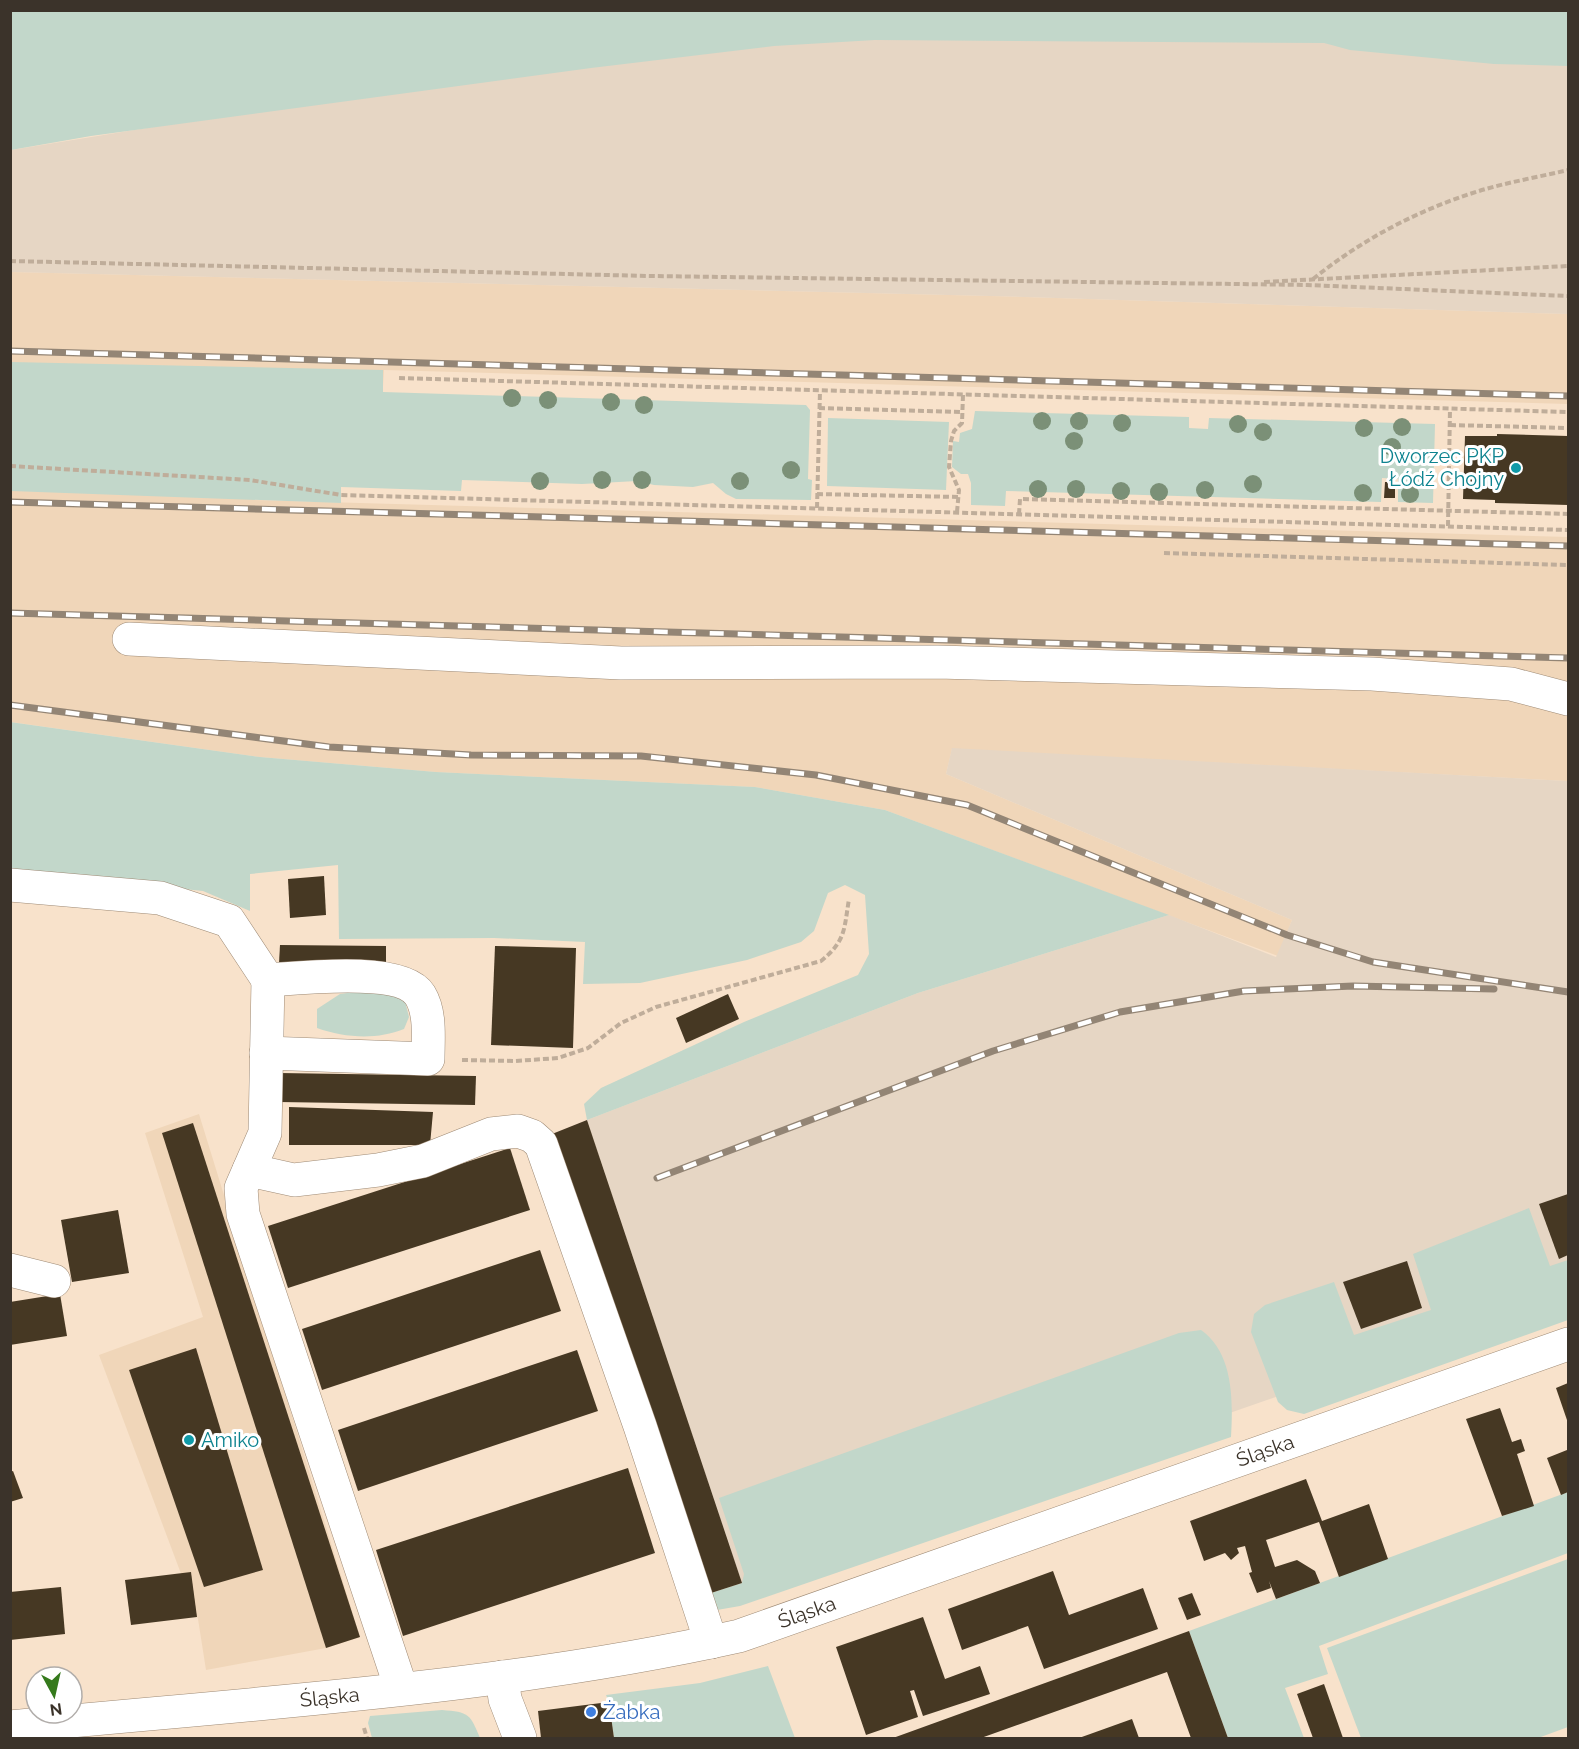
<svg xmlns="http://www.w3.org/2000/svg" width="1579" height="1749" font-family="Raleway,sans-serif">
<rect width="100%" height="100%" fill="#f8e2cb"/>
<g fill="#f0d6b9">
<polygon points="11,272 990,296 1568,314 1568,404 384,370 383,386 253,500 1568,537 1568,781 952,749 946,774 1292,920 1278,956 885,810 755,787 436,772 260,757 11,722"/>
<polygon points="199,1114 360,1637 326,1648 206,1670 198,1619 99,1355 203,1317 145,1133"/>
</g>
<g fill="#e6d6c4">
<polygon points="774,26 1568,44 1568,314 990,296 11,272 11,150"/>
<polygon points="952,748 1568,781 1568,1295 742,1583 587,1120 918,993 1169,915 1276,957 1292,920 946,774"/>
</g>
<g fill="#c2d7ca">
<polygon points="11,10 1568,10 1568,66 1494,64 1350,50 1324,43 875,40 774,46 591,68 91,136 11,150"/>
<polygon points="11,362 383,370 383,392 806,405 810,410 808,479 812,480 811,500 736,499 726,494 713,483 693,487 654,485 637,481 582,484 462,480 461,491 341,487 341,503 11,491"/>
<polygon points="975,411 1189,417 1189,428 1208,429 1209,418 1435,424 1433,503 1398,502 1398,479 1382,478 1381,502 1006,491 1005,506 971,505 971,483 968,474 961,474 952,467 953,441 959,442 960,433 972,429"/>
<polygon points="828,418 949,422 946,490 827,486"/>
<polygon points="10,722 260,757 436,772 755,787 885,810 1169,915 918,993 587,1120 584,1104 601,1088 744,1022 858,975 869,954 865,895 845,885 828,893 814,931 801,942 747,960 640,983 583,984 585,942 494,938 339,939 338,865 250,874 250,911 203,891 11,871"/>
<path d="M378,989L405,1001L409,1017L404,1029C377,1040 345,1038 317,1028V1009L340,994Z"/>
<polygon points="1529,1208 1550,1266 1568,1260 1568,1320 1304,1414 1287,1410 1278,1402 1251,1332 1254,1314 1265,1305 1334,1282 1354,1335 1431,1310 1413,1254"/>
<path d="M1201,1330C1234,1353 1233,1402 1231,1437L740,1606L717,1610L711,1593L742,1583L744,1574L719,1498L1179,1333Z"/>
<polygon points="1568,1492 1568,1553 1319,1646 1328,1674 1285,1688 1304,1738 1228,1738 1189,1631"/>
<polygon points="1568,1559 1568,1727 1538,1738 1361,1738 1327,1648"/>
<polygon points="768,1666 795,1738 614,1738 609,1702 606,1695 700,1683"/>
<path d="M442,1710C469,1712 470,1714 480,1738H372L368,1723L370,1716Z"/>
</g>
<g fill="#463823">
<polygon points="1497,434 1568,436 1568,505 1495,503 1495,500 1463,499 1465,436 1497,436"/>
<polygon points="1385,482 1395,482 1395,498 1384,498"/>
<polygon points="324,876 326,915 290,918 288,879"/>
<polygon points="280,945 386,946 386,964 279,963"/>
<polygon points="495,946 576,948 573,1048 491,1045"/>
<polygon points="728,994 739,1019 686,1043 676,1018"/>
<polygon points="279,1073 476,1076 475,1105 279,1102"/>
<polygon points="289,1107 433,1112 430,1145 289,1145"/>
<polygon points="587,1120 742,1583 711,1593 552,1134"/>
<polygon points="193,1123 360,1637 326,1648 162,1133"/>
<polygon points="510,1148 530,1210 288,1288 268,1226"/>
<polygon points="1568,1194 1568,1255 1559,1259 1539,1204"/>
<polygon points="118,1210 129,1273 72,1282 61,1220"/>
<polygon points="540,1250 561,1311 322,1390 302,1329"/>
<polygon points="1407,1261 1422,1308 1361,1329 1343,1282"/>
<polygon points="60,1294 67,1336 10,1345 10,1302"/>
<polygon points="196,1348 263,1570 204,1587 129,1370"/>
<polygon points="577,1350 598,1411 358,1491 338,1430"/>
<polygon points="1568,1383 1568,1423 1556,1388"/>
<polygon points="1500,1408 1512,1442 1521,1439 1525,1451 1517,1454 1534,1506 1502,1516 1466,1419"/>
<polygon points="1567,1450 1568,1492 1561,1495 1547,1458"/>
<polygon points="628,1468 655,1553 403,1636 376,1550"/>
<polygon points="13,1471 23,1498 10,1502 10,1472"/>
<polygon points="1306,1479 1322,1521 1369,1504 1388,1559 1339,1577 1319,1522 1266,1540 1275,1567 1297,1560 1315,1571 1320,1583 1276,1599 1269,1581 1271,1588 1257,1593 1249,1573 1252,1572 1245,1546 1237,1548 1239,1553 1231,1560 1225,1553 1204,1561 1190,1521"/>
<polygon points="1053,1571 1069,1615 1143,1588 1158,1629 1044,1669 1028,1626 962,1650 948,1609"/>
<polygon points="191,1572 197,1617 131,1625 125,1580"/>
<polygon points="61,1587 65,1634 10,1640 10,1592"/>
<polygon points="1192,1593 1201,1615 1187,1620 1178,1598"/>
<polygon points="923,1617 945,1679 980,1666 990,1694 923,1716 914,1690 910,1691 918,1717 866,1735 836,1647"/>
<polygon points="1189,1631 1228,1738 1191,1738 1167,1672 981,1738 893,1738"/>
<polygon points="1324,1684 1343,1738 1313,1738 1297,1694"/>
<polygon points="609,1702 614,1738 541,1738 538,1711"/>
<polygon points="1132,1719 1139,1738 1079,1738"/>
</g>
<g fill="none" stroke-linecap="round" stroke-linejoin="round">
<g stroke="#9e8a75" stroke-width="34">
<g id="minor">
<polyline points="129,639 621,663 938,662 1372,674 1511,684 1568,699"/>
<polyline points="10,885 160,898 229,921 268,980"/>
<polyline points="268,980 265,1133 241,1188 243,1214 401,1688"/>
<path d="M266,1053L428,1059C428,1038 431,1013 420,995C402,966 300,978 268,980"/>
<polyline points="249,1170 294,1180 378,1170 423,1161 491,1134 518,1131 532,1136 541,1144 640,1426 711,1642"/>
<polyline points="10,1270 54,1281"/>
<polyline points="502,1677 505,1699 520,1738"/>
<path id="s1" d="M10,1727C253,1703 501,1689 739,1636L1568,1344"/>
</g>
</g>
<g stroke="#bfad9a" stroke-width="4" stroke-dasharray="6 3" stroke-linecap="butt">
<polyline points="10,261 650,276 1307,285 1568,296"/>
<path d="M1313,279C1363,239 1418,210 1479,191C1508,182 1539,177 1568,170"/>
<polyline points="1264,282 1568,266"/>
<polyline points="399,378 1568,412"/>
<polyline points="819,408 962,412"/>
<polyline points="1450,425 1568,428"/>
<polyline points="10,466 250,480 341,495 1568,530"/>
<polyline points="817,494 958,497"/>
<polyline points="817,508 820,391"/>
<polyline points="957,512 959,490 949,467 951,441 954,431 962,423 963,395"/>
<polyline points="1019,514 1020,499 1568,514"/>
<polyline points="1448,526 1450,409"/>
<polyline points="1164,553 1568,565"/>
<path d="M462,1060L515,1061L558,1058L588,1048L621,1023L656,1007L821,961C846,941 844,929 849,899"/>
<polyline points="364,1728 367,1738"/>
</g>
<use href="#minor" stroke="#fff" stroke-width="33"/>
<g stroke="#938575" stroke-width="7">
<g id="rail">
<polyline points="10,351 1568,396"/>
<polyline points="10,502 1568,546"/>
<polyline points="10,613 1568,658"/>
<polyline points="10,705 329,747 471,755 641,756 816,775 967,805 1287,935 1373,962 1568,992"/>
<polyline points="657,1178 993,1051 1120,1012 1244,991 1353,986 1494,989"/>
</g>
</g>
<use href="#rail" stroke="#fff" stroke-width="4.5" stroke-dasharray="14" stroke-linecap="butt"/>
</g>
<g fill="#7b9077">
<circle cx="512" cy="398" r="9"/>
<circle cx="548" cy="400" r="9"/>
<circle cx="611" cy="402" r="9"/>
<circle cx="644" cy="405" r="9"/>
<circle cx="1042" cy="421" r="9"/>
<circle cx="1079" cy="421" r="9"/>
<circle cx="1122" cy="423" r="9"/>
<circle cx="1238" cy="424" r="9"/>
<circle cx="1402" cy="427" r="9"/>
<circle cx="1364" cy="428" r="9"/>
<circle cx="1263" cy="432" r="9"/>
<circle cx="1074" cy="441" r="9"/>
<circle cx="1392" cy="447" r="9"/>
<circle cx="791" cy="470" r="9"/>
<circle cx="602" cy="480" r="9"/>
<circle cx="642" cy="480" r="9"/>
<circle cx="540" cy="481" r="9"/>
<circle cx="740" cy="481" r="9"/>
<circle cx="1253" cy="484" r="9"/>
<circle cx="1038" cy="489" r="9"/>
<circle cx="1076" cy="489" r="9"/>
<circle cx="1205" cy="490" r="9"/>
<circle cx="1121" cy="491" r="9"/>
<circle cx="1159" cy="492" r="9"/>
<circle cx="1363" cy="493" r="9"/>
<circle cx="1410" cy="494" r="9"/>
</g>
<g fill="#0f9aa8" stroke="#fff" stroke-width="2">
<circle cx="1516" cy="468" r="6"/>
<circle cx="189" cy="1440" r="6"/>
</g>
<circle fill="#3f7fe0" stroke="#fff" stroke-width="2" cx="591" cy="1712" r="6"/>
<g text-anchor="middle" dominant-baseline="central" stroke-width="6" stroke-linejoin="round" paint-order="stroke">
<g font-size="20" fill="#0d838f" stroke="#fff" text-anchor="end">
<text x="1504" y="456">Dworzec PKP<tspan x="1504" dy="23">Łódź Chojny</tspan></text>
<text x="201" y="1440" text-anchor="start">Amiko</text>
</g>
<g font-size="20" fill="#3b332a" stroke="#fff">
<text stroke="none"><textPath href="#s1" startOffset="1293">Śląska</textPath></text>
<text stroke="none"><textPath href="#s1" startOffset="807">Śląska</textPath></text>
<text stroke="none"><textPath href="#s1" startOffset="321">Śląska</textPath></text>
</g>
<g font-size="20" fill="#366cbe" stroke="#fff" text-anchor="start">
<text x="603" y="1712">Żabka</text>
</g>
</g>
<rect width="1579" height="1749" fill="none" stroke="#3b332a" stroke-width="24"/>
<g transform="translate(54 1695) rotate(172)"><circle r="28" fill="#ffffff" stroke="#b1adaa" stroke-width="1.5"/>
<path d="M0-4.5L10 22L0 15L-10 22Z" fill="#357a1c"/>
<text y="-9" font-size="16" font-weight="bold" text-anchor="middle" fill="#3b332a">N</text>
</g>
</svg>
